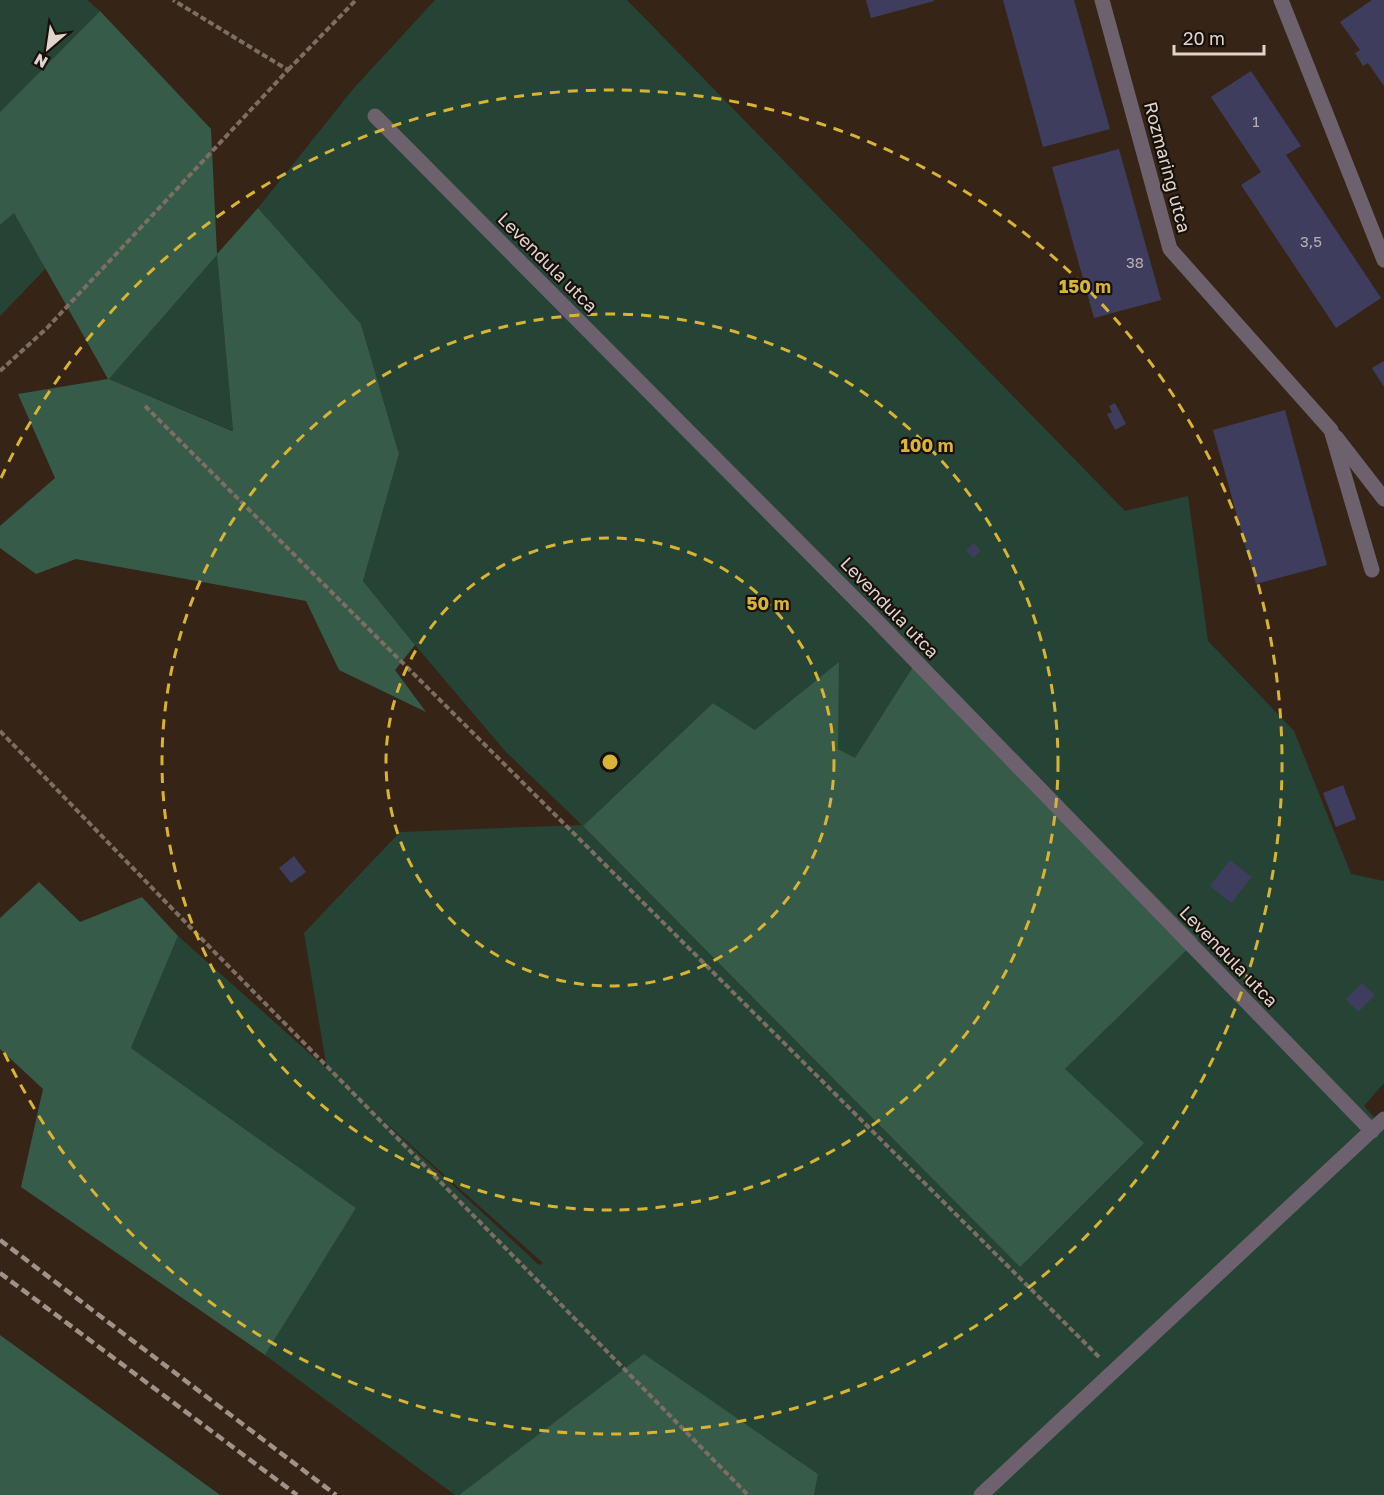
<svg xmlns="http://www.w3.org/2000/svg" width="1384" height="1495" font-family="'Golos Text',sans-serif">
<rect width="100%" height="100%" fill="#362517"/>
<g fill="#264435" fill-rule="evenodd">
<polygon points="0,0 87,0 100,11 0,112"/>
<path d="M435,0H627L1125,511L1188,496L1208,641L1294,731L1351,874L1384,881V1083L1364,1106L1384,1128V1495H814L818,1474L644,1355L459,1495H455L265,1355L356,1208L131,1048L178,936L327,1069L304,933L400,832L582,825L506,752L415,645L363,581L399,454L361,324L258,208L354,88ZM918,658L1198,939L1065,1069L1020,1267L583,826L713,703L755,730L838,749L855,759ZM366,1105L543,1263L539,1265Z"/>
<polygon points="14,212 46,268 0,316 0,225"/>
<polygon points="217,255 233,431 109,379"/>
</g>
<g fill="#365b49" fill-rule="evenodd">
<path d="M100,11L211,129L217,254L258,208L361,324L399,454L363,581L415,645L395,670L426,712L339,670L306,601L76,559L36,574L0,548V526L55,478L18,394L108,379L14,213L0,225V112ZM217,255L233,431H232L109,379Z"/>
<polygon points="919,657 1198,939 1065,1069 1144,1143 1020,1267 583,826 713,703 755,730 839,662 838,749 855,758"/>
<polygon points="39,882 80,922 142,897 178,936 131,1048 356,1208 265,1355 21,1187 43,1089 0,1049 0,918"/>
<polygon points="0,1335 220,1495 0,1495"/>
<polygon points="644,1354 818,1474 814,1495 459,1495"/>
</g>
<g fill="#3f3d5d">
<polygon points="866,0 934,0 934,1 871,18"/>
<polygon points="1003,0 1074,0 1110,129 1043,147"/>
<polygon points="1372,0 1384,0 1384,86 1368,63 1363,66 1355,53 1360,50 1340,22"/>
<polygon points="1251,71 1301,146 1286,155 1381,298 1336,328 1241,185 1261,172 1211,97"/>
<polygon points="1119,149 1161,300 1094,318 1052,167"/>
<polygon points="1384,361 1384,387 1372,368"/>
<polygon points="1115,403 1126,424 1115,430 1107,414 1112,412 1109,406"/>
<polygon points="1285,410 1327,565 1256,584 1213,430"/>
<polygon points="974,543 981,551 973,558 966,550"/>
<polygon points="1343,785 1356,819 1336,827 1323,793"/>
<polygon points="294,856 306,872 291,883 279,868"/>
<polygon points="1230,860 1252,877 1231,903 1210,886"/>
<polygon points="1362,983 1375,995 1358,1012 1346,999"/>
</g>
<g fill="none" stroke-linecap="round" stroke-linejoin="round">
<g stroke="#7d6e63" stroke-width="4" stroke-dasharray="6 3" stroke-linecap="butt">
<polyline points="288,70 356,0"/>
<polyline points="0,371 47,328 288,70 173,0"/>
<polyline points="145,406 1099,1357"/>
<polyline points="0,731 190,927 748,1495"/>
</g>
<g stroke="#6d616d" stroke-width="15">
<polyline points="1102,0 1170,249 1331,430 1372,570"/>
<polyline points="1281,0 1384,260"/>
<polyline points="375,116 871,615 1372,1131"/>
<polyline points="1336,437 1384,499"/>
<polyline points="981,1495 1384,1119"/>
</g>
<g stroke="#a09288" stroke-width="4.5" stroke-dasharray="9 4.5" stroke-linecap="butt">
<polyline points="0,1240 336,1495"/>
<polyline points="0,1273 297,1495"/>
</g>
</g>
<g fill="none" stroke="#d8b434" stroke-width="3" stroke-dasharray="10 8">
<circle cx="610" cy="762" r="224"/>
<circle cx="610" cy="762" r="448"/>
<path d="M1 478A672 672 0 1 1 1 1046"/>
</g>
<g text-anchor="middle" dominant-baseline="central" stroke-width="4.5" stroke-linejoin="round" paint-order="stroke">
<g font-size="15" fill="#b8aeb0">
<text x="1256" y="121">1</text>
<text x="1311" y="241">3,5</text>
<text x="1135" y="262">38</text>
</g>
<g font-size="18" fill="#e0d4cc" stroke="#18100a">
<text transform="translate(1168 167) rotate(75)">Rozmaring utca</text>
<text transform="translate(548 262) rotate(45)">Levendula utca</text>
<text transform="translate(890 607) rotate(46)">Levendula utca</text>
<text transform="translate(1229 956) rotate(46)">Levendula utca</text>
</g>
</g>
<circle cx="610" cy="762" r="9" fill="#d8b434" stroke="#18100a" stroke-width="3"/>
<g font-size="18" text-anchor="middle" font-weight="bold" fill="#d8b434" stroke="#18100a" stroke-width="4.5" stroke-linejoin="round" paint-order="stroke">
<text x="1085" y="293">150 m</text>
<text x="927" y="452">100 m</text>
<text x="768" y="610">50 m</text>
</g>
<g transform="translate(48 48) rotate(209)" stroke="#18100a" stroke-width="4.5" paint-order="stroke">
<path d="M0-4.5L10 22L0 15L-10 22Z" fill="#e0d4cc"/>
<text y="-9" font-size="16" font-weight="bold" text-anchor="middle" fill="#e0d4cc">N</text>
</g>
<path d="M1174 45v9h90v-9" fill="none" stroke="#e0d4cc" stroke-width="3"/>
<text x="1183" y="45" font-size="18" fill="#e0d4cc" stroke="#18100a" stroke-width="4.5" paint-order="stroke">20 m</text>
</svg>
